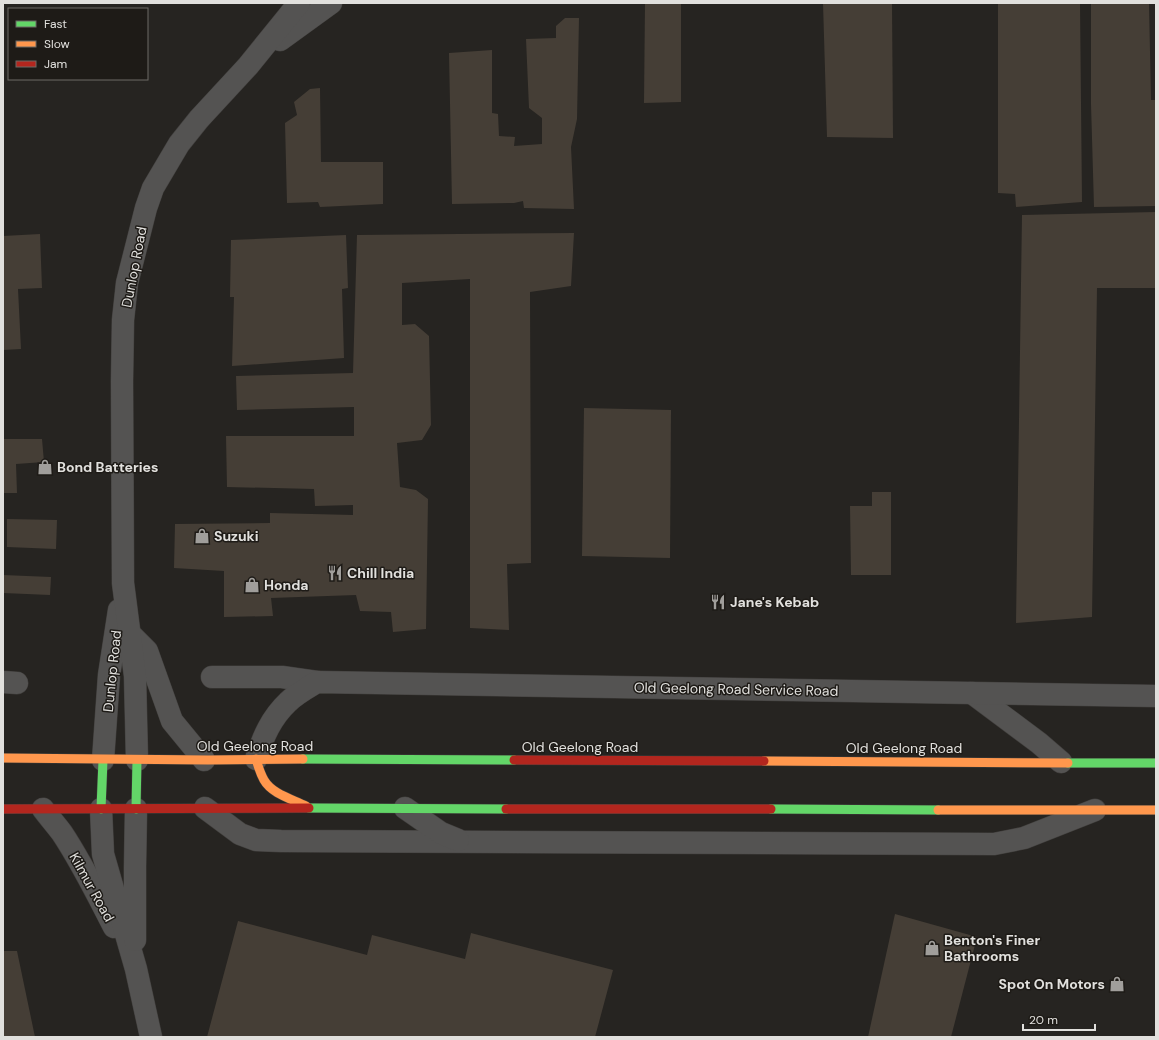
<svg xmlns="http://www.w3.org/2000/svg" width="1159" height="1040" font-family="'DM Sans',sans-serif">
<rect width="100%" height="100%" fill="#262421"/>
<g fill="#453e36">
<polygon points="645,3 681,3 681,102 644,103"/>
<polygon points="823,3 892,3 893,138 827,137"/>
<polygon points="998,3 1080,3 1082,202 1016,207 1015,194 998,193"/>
<polygon points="1091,3 1149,3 1151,100 1156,100 1156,206 1094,207 1091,104"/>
<polygon points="565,18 579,18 577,119 571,147 574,209 524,208 523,201 514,203 452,204 449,53 492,50 492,113 498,114 499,136 515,137 514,146 542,144 542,118 529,108 526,39 556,38 556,26"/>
<polygon points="320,88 321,162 383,162 383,204 320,207 318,202 287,203 285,123 297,115 294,102 310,89"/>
<polygon points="1156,212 1156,288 1097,288 1092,617 1016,623 1022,215"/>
<polygon points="574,233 571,286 530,292 531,563 507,564 509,630 470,628 470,279 402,283 402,325 415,324 429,336 431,425 422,440 397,443 400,487 416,490 428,499 426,629 393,632 391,612 360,611 356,595 271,598 273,616 224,617 224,571 174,568 175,524 270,523 270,513 353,515 353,505 315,506 314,489 227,487 226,436 354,436 354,407 237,410 236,376 353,373 357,235"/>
<polygon points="40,234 42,288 18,289 21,349 3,350 3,236"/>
<polygon points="346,235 348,288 342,289 344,358 232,366 234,297 230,297 231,240"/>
<polygon points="584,408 671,410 670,558 582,556"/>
<polygon points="3,439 42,439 44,462 16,464 17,493 3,493"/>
<polygon points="872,492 891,492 891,575 851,575 850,506 872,506"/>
<polygon points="7,519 57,520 56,549 7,547"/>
<polygon points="3,575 51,577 50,595 3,593"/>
<polygon points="895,914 977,937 951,1037 868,1037"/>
<polygon points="238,921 367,955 372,935 465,959 471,933 613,970 595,1037 207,1037"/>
<polygon points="3,951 17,951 35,1037 3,1037"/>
</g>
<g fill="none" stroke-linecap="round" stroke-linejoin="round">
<g stroke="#413f3d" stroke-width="23">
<g id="street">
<polyline points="280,40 331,3"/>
<polyline points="129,633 147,651 172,721 204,760"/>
<polyline points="212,677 282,677 317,682"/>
<polyline points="3,682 17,683"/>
<polyline points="972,693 1039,743 1061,762"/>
<path d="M256,759C263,737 271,718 288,702C296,694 307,688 317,682L1156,696"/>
<polyline points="103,760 109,675 119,610"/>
<polyline points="137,760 135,676 123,583 122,381 123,320 127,283 146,208 153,188 179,144 199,119 248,66 299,3"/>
<polyline points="205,808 240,834 256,840 281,841 994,844 1024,838 1095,810"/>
<polyline points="405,808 441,833 458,840"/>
<path d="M43,809C49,817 56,825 62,833C82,863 98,896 114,927"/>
<polyline points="101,809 103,854 136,969 151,1037"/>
<polyline points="135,940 135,867 136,809"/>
</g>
</g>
<g stroke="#413f3d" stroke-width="10">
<g id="fast">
<polyline points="303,759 514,760"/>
<polyline points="1068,763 1156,763"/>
<polyline points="309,808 506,809"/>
<polyline points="101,809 103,760"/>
<polyline points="136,809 137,760"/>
<polyline points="771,809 938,810"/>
</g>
</g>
<g stroke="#413f3d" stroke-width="10">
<g id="slow">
<polyline points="3,758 208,760 303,759"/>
<path d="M256,759C258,766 260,773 264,780C272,794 292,799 306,806"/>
<polyline points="764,761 1068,763"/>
<polyline points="938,810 1156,810"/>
</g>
</g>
<g stroke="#413f3d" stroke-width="10">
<g id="jam">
<polyline points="514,760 764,761"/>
<polyline points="3,809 309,808"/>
<polyline points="506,809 771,809"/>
</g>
</g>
<use href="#street" stroke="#545352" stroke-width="22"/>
<use href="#fast" stroke="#63d668" stroke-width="9"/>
<use href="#slow" stroke="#ff974d" stroke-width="9"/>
<use href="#jam" stroke="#b3261e" stroke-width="9"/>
</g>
<defs>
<g id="shop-bare" transform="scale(1.2)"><path d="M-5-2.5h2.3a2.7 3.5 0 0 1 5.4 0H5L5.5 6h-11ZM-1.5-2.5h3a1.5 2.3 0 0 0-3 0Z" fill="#a09e9b" stroke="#1e1b17" stroke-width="2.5" paint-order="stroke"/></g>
<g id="restaurant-bare" transform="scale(1.2)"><path d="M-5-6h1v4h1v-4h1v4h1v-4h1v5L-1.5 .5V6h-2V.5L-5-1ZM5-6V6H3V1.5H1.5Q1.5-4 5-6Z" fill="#a09e9b" stroke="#1e1b17" stroke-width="2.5" paint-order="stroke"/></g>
</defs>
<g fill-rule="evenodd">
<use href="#shop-bare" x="45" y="467"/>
<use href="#shop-bare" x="202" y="536"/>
<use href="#restaurant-bare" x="335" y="573"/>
<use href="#shop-bare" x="252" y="585"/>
<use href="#restaurant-bare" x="718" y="602"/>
<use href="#shop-bare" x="932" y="948"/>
<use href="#shop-bare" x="1117" y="984"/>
</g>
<g text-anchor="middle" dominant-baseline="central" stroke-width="3" stroke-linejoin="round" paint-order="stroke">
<g font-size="14" fill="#e1e0dd" stroke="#1e1b17">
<text transform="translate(134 267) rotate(-79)">Dunlop Road</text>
<text transform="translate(112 671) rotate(-84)">Dunlop Road</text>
<text transform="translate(736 689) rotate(1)">Old Geelong Road Service Road</text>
<text x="255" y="746">Old Geelong Road</text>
<text x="580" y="747">Old Geelong Road</text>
<text x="904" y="748">Old Geelong Road</text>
<text transform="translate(92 887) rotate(61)">Kilmur Road</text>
</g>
<g font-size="14" font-weight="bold" fill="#e1e0dd" stroke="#1e1b17" text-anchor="start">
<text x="57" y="467">Bond Batteries</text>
<text x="214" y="536">Suzuki</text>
<text x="347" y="573">Chill India</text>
<text x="264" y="585">Honda</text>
<text x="730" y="602">Jane's Kebab</text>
<text x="944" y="940">Benton's Finer<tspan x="944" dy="16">Bathrooms</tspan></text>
<text x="1105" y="984" text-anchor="end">Spot On Motors</text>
</g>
</g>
<rect width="1159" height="1040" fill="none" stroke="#e1e0dd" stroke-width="8"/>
<rect x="8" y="8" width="140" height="72" fill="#1e1b17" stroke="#6c6a66"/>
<rect x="16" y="21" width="20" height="6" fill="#63d668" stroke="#6c6a66"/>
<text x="44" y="28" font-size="12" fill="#e1e0dd">Fast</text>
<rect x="16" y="41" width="20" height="6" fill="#ff974d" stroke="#6c6a66"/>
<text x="44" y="48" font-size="12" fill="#e1e0dd">Slow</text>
<rect x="16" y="61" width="20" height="6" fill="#b3261e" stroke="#6c6a66"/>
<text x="44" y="68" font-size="12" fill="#e1e0dd">Jam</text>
<path d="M1023 1024v6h72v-6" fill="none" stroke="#e1e0dd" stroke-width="2"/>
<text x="1029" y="1024" font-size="12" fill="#e1e0dd" stroke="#1e1b17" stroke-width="3" paint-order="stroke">20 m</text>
</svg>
